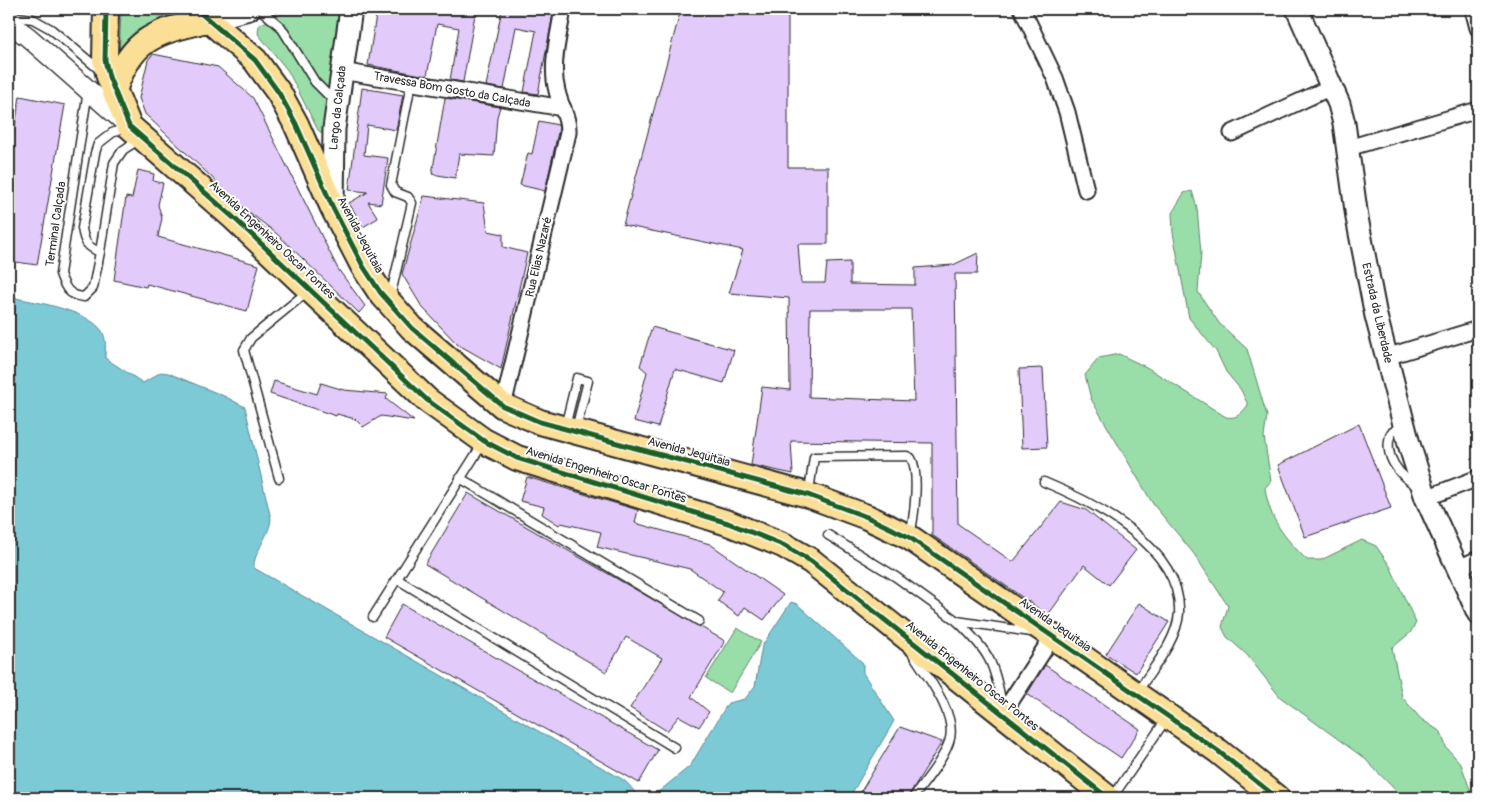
<svg xmlns="http://www.w3.org/2000/svg" width="1487" height="807" font-family="Pangolin,sans-serif">
<rect width="100%" height="100%" fill="#fff"/>
<filter id="ink" filterUnits="userSpaceOnUse"><feTurbulence type="fractalNoise" baseFrequency=".02" numOctaves="2"/><feDisplacementMap in="SourceGraphic" scale="10" xChannelSelector="R" yChannelSelector="G"/><feConvolveMatrix kernelMatrix="1 2 1 2 8 2 1 2 1" color-interpolation-filters="sRGB"/></filter>
<g filter="url(#ink)">
<g fill="#99dda9" stroke="#62846a">
<polygon points="121,9 178,9 188,17 119,63"/>
<polygon points="293,9 340,9 345,11 329,139 318,130 288,71 258,34 259,25"/>
<path d="M1192,191L1197,208L1201,253L1198,292L1219,323L1247,349L1267,416L1264,437L1271,481L1265,488C1270,521 1284,537 1307,560H1321L1362,540L1376,546L1390,566L1416,623L1410,633L1392,648L1402,697L1421,719L1441,732L1446,747L1461,764L1473,798H1403L1364,758L1280,697L1247,655L1227,637L1222,627L1228,606L1194,554L1153,504L1091,399L1085,375L1099,358L1119,354L1148,368L1226,417C1237,419 1241,414 1248,405L1241,390L1226,372L1216,351L1189,318L1173,233L1172,213L1184,193Z"/>
<polygon points="737,628 761,642 730,693 706,678"/>
</g>
<g fill="#7bcad6" stroke="#5b8a92">
<path d="M9,297C32,301 88,310 102,331C107,339 105,350 105,358L143,383L161,372L168,373L224,396L245,407L271,519C270,535 252,555 254,568L622,779C630,784 633,792 642,798H9Z"/>
<polygon points="791,602 797,604 863,663 863,673 894,721 849,798 651,798 690,766 728,703 745,699 755,686 762,646"/>
</g>
<g fill="#e2cafa" stroke="#2b2b2b" fill-rule="evenodd">
<polygon points="377,9 476,9 463,82 450,80 459,28 437,24 427,76 368,65"/>
<polygon points="502,9 522,9 553,14 538,94 524,92 536,31 516,27 504,89 486,86"/>
<path d="M681,9H788V167H828V244H798L801,283H825L827,263L850,262V284L915,285V268L953,265L978,253L977,274H955L958,524L1013,562L1061,502L1086,510L1136,550L1109,585L1084,565L1048,615L932,535V443L791,441L793,474L751,465L762,387L790,390L789,298L729,293L743,250L623,225ZM810,309H911L914,401L809,397Z"/>
<polygon points="153,54 218,67 253,98 338,269 365,306 359,313 277,234 244,208 145,114 139,98 148,60"/>
<polygon points="362,88 403,95 396,130 367,125 364,155 388,158 381,204 368,202 378,218 363,227 349,203 368,192 349,190"/>
<polygon points="20,96 65,105 37,265 9,261 9,161"/>
<polygon points="445,98 500,107 497,117 494,156 459,154 455,178 432,174"/>
<polygon points="539,121 558,125 559,128 545,191 520,185 528,153 532,154"/>
<polygon points="138,170 154,174 153,181 163,183 158,205 162,218 158,237 259,265 247,311 147,284 146,287 114,280 126,197 132,198"/>
<polygon points="424,196 484,203 488,231 503,234 503,247 527,253 501,369 457,344 422,307 402,274"/>
<polygon points="652,327 734,350 724,383 675,369 658,427 634,421 647,372 640,366"/>
<polygon points="1043,368 1047,447 1022,448 1019,369"/>
<polygon points="274,381 317,394 321,383 344,390 388,394 386,399 414,421 381,416 363,427 355,419 337,414 336,416 270,394"/>
<polygon points="1359,424 1391,508 1305,537 1278,465"/>
<polygon points="527,477 638,510 635,523 710,544 783,595 764,620 745,607 739,616 718,601 723,592 690,569 597,547 601,532 561,523 559,525 542,514 544,507 520,501"/>
<polygon points="468,493 725,641 691,697 709,712 699,727 679,716 667,731 630,708 662,658 626,637 606,672 425,564"/>
<polygon points="1139,603 1169,622 1136,673 1106,654"/>
<polygon points="402,604 658,750 639,783 384,637"/>
<polygon points="1045,665 1140,729 1121,758 1027,694"/>
<polygon points="900,727 942,742 907,798 857,798"/>
</g>
<g fill="none" stroke-linecap="round" stroke-linejoin="round">
<g stroke="#2b2b2b" stroke-width="11">
<g id="service">
<polyline points="260,9 281,27 315,82 335,102"/>
<polyline points="9,16 33,19 51,29 101,71"/>
<path d="M88,90L60,274C65,288 69,296 84,297L93,288L100,252"/>
<path d="M127,127L112,133L98,144L95,153L82,228C84,242 87,247 100,252L114,163L123,150L140,139"/>
<polyline points="390,298 412,203 408,197 395,192 391,185 411,84"/>
<path d="M1402,426L1391,433C1382,456 1400,477 1419,487"/>
<polyline points="565,427 577,378 588,381 576,429"/>
<polyline points="483,443 397,579 675,748"/>
<polyline points="279,478 244,350 251,338 307,292"/>
<polyline points="460,478 699,621"/>
<path d="M1044,482C1095,503 1182,547 1179,613C1177,641 1152,669 1138,691"/>
<path d="M809,491L814,457L907,456L911,458C920,473 914,518 910,535"/>
<polyline points="828,535 896,577 957,621"/>
<polyline points="373,617 397,579"/>
<path d="M911,651C925,674 959,715 949,742C942,762 925,781 913,798"/>
<path d="M1002,705C994,661 989,652 957,621L1031,632"/>
<polyline points="1112,798 1167,718"/>
</g>
</g>
<g stroke="#2b2b2b" stroke-width="19">
<g id="minor">
<polyline points="1022,9 1055,78 1067,112 1086,190"/>
<polyline points="1473,9 1478,28"/>
<polyline points="341,71 563,108"/>
<polyline points="1232,133 1331,87"/>
<polyline points="1348,148 1478,110"/>
<polyline points="1386,357 1478,329"/>
<path d="M503,406L568,133C569,117 560,106 557,91C550,65 559,35 563,9"/>
<polyline points="1426,498 1478,478"/>
<polyline points="1457,569 1478,559"/>
<polyline points="1003,713 1053,636"/>
</g>
</g>
<g stroke="#2b2b2b" stroke-width="22">
<polyline id="tertiary" points="9,23 28,37 128,125"/>
</g>
<g stroke="#2b2b2b" stroke-width="25">
<g id="secondary">
<polyline points="1297,9 1339,104 1344,123 1357,218 1376,316 1409,444 1426,498 1478,613"/>
<polyline points="207,20 249,9"/>
<polyline points="333,205 334,129 351,9"/>
</g>
</g>
<g stroke="#2b2b2b" stroke-width="28">
<g id="primary">
<polyline points="106,9 105,60 109,77 129,126 234,218 427,400 484,441 517,458 728,523 783,545 811,561 1108,798"/>
<polyline points="196,9 255,60 279,93 296,124 333,208 363,266 380,292 412,328 503,406 540,422 808,495 867,517 909,537 1218,751 1277,798"/>
<path d="M114,91C131,37 157,32 207,20"/>
</g>
</g>
<use href="#service" stroke="#fff" stroke-width="8"/>
<use href="#minor" stroke="#fff" stroke-width="15"/>
<use href="#tertiary" stroke="#fff" stroke-width="19"/>
<use href="#secondary" stroke="#fff" stroke-width="21"/>
<use href="#primary" stroke="#fbdf96" stroke-width="24"/>
<g stroke="#fff" stroke-width="8">
<g id="cycleway">
<polyline points="106,9 105,60 109,77 129,126 234,218 427,400 484,441 517,458 728,523 783,545 811,561 1108,798"/>
<polyline points="196,9 255,60 279,93 296,124 333,208 363,266 380,292 412,328 503,406 540,422 808,495 867,517 909,537 1218,751 1277,798"/>
</g>
</g>
<use href="#cycleway" stroke="#1b5e20" stroke-width="5"/>
</g>
</g>
<g text-anchor="middle" dominant-baseline="central" stroke-width="4" stroke-linejoin="round" paint-order="stroke">
<g font-size="12" fill="#2b2b2b" stroke="#fff">
<text transform="translate(452 90) rotate(10)">Travessa Bom Gosto da Calçada</text>
<text transform="translate(338 108) rotate(-84)">Largo da Calçada</text>
<text transform="translate(56 224) rotate(-82)">Terminal Calçada</text>
<text transform="translate(360 235) rotate(62)">Avenida Jequitaia</text>
<text transform="translate(272 240) rotate(43)">Avenida Engenheiro Oscar Pontes</text>
<text transform="translate(539 257) rotate(-77)">Rua Elias Nazaré</text>
<text transform="translate(1377 313) rotate(77)">Estrada da Liberdade</text>
<text transform="translate(689 452) rotate(15)">Avenida Jequitaia</text>
<text transform="translate(606 475) rotate(17)">Avenida Engenheiro Oscar Pontes</text>
<text transform="translate(1055 625) rotate(35)">Avenida Jequitaia</text>
<text transform="translate(972 676) rotate(39)">Avenida Engenheiro Oscar Pontes</text>
</g>
</g>
<rect width="1487" height="807" fill="none" stroke="#fff" stroke-width="30"/>
<rect x="15" y="15" width="1457" height="777" fill="none" stroke="#2b2b2b" stroke-width="2" filter="url(#ink)"/>
</svg>
